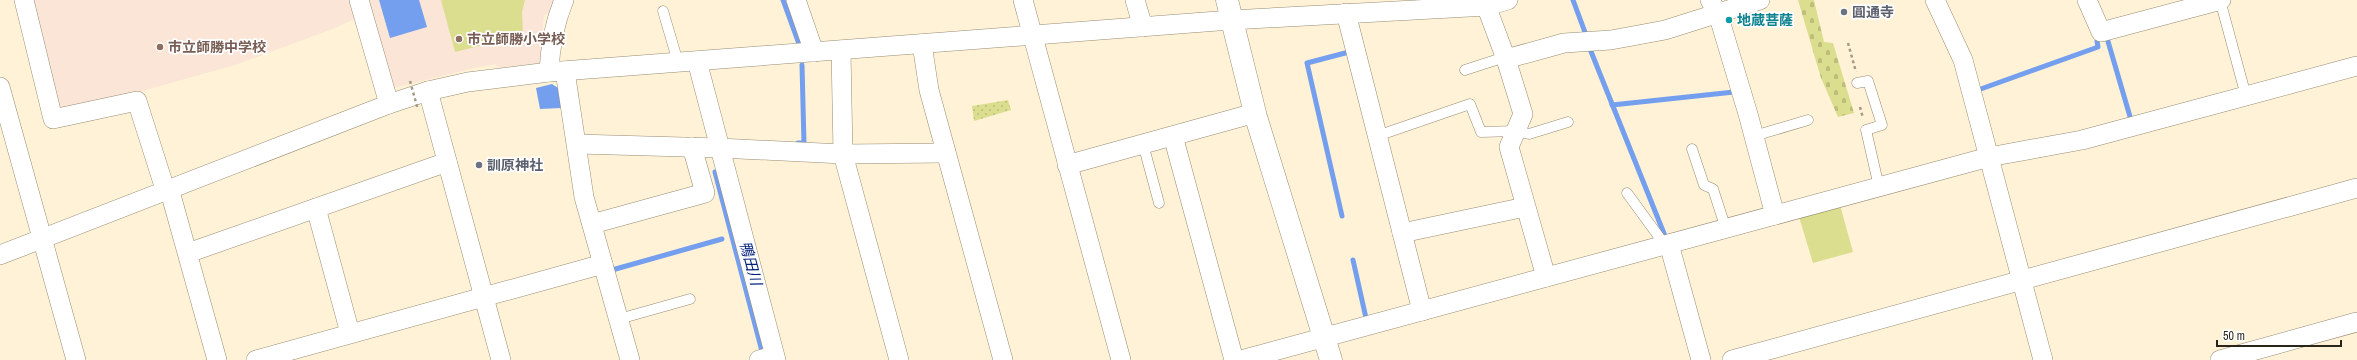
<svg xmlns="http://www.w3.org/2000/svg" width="2357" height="360" font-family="'Archivo Narrow','Noto Sans JP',sans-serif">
<defs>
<pattern id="cemetery-stones" width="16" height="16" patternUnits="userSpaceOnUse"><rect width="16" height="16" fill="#dbde8e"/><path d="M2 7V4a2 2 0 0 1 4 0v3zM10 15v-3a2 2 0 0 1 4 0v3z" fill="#bcbe7a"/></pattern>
<pattern id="garden-dots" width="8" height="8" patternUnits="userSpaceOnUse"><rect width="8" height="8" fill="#dbde8e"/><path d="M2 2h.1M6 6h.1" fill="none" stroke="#bcbe7a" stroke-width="1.8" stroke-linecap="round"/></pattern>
</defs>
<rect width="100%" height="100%" fill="#fff2d7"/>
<g fill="#fae5d6">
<polygon points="27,0 354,0 359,17 330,30 235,65 142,91 143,96 54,114"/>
<polygon points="366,0 556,0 551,13 544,15 540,63 500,68 495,64 470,69 390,89"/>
</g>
<g fill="#dbde8e">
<polygon points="441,0 525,0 522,12 523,35 455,52"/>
<polygon points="1840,205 1853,252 1813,263 1799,217"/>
</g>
<polygon fill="url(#cemetery-stones)" points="1798,0 1814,0 1824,42 1833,43 1854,113 1838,117 1821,78"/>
<polygon fill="url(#garden-dots)" points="1008,100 1011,110 974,121 972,106"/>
<g fill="#749eee">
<polygon points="379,0 419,0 427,27 390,38"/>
<polygon points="552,84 558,88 561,108 540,109 536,88"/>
</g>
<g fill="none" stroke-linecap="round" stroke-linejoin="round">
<g stroke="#749eee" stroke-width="5">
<polyline points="783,0 799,44"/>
<polyline points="1573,0 1586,35"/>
<polyline points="2107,38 2131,120"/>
<polyline points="1590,49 1665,236"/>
<polyline points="1978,90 2098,47 2097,41"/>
<polyline points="1612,105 1734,92"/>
<polyline points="798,143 804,143 802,65"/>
<polyline points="715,172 763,355"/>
<polyline points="1342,216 1307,63 1349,52"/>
<polyline points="1353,260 1366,318"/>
<polyline points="612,270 722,239"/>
</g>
<g stroke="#978c73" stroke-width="11">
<g id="lane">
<polyline points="2220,0 2246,96"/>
<polyline points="663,11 678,62"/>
<polyline points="1465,70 1505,57"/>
<polyline points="1857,83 1868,81 1882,125 1866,130 1879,187"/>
<polyline points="1377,136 1470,104 1481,132 1516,131 1529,134 1568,122"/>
<polyline points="1754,136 1808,120"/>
<polyline points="1143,144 1159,203"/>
<polyline points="1692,149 1704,185 1713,189 1726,229"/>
<polyline points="1627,193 1665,245"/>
<polyline points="619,319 690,299"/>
</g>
</g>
<g stroke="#978c73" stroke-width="20">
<g id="street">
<polyline points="24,0 53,119 137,101 165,189"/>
<polyline points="359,0 389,104"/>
<polyline points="796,0 814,52"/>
<polyline points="1023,0 1121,360"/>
<polyline points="1135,0 1143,27"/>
<polyline points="1484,0 1506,59 1523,114 1509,147 1546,277"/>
<polyline points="1710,0 1718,14 1748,114 1775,215"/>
<polyline points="1935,0 1963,60 2043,360"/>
<polyline points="2087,0 2101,32 2221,0"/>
<polyline points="1346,13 1422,311"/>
<polyline points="922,44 929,90 1003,360"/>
<polyline points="841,50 843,154 899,360"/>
<polyline points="1506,59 1564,43 1611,40 1665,30 1760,0"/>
<polyline points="697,61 776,360"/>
<polyline points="565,71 584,197 630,360"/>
<path d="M549,72C550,47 554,24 564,0"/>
<polyline points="0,87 76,360"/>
<polyline points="428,91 501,360"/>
<polyline points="1173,136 1234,360"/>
<polyline points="577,144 719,148 843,154 946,153"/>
<polyline points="1067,165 1255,113"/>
<polyline points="169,188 217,360"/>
<polyline points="316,208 350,333"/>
<polyline points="592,224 705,193 692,147"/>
<polyline points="1402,233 1525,207"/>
<polyline points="1669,244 1701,360"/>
<polyline points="188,253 447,162"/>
<polyline points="0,255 389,104 428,91 468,82 549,72 1231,20 1487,6 1508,0"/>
<polyline points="256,360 603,264"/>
<polyline points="759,360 774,356"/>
<polyline points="1241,360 1989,157 2082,140 2357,66"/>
<polyline points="1732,360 2357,188"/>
<polyline points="2220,360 2357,322"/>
</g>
</g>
<g stroke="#978c73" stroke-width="23">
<polyline id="secondary" points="1227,0 1256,117 1331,360"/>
</g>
<g stroke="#a49a87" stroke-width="2.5" stroke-dasharray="3 3" stroke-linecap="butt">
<polyline points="1848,43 1856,72"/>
<polyline points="1860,107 1863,118"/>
</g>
<use href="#lane" stroke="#fff" stroke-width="10"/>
<use href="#street" stroke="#fff" stroke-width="19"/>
<use href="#secondary" stroke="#fff" stroke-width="22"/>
<polyline stroke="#a49a87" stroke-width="2.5" stroke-dasharray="3 3" stroke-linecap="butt" points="410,81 418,110"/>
</g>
<g fill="#6b7280" stroke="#fff" stroke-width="1.5">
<circle cx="1844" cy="12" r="4"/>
<circle cx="479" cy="165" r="4"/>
</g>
<circle fill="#0f9aa8" stroke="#fff" stroke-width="1.5" cx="1729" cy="20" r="4"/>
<g fill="#8d6e63" stroke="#fff" stroke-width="1.5">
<circle cx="459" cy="39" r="4"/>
<circle cx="160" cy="47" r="4"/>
</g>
<g text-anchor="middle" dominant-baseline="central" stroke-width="3.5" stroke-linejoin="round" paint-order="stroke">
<g font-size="14" font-weight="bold" fill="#5b616d" stroke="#fff" text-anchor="start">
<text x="1852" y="12">圓通寺</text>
<text x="487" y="165">訓原神社</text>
</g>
<g font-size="14" font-weight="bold" fill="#0d838f" stroke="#fff" text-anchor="start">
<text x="1737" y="20">地蔵菩薩</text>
</g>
<g font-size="14" font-weight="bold" fill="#785e54" stroke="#fff" text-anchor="start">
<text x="467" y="39">市立師勝小学校</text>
<text x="168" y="47">市立師勝中学校</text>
</g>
<g font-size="15" font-style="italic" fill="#001f7a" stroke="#fff">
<text transform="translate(751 263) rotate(75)">鴨田川</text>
</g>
</g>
<path d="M2217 340v6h124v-6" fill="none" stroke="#2a251b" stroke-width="2"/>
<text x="2223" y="340" font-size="12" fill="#2a251b" stroke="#ffffff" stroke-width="3" paint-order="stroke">50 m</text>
</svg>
